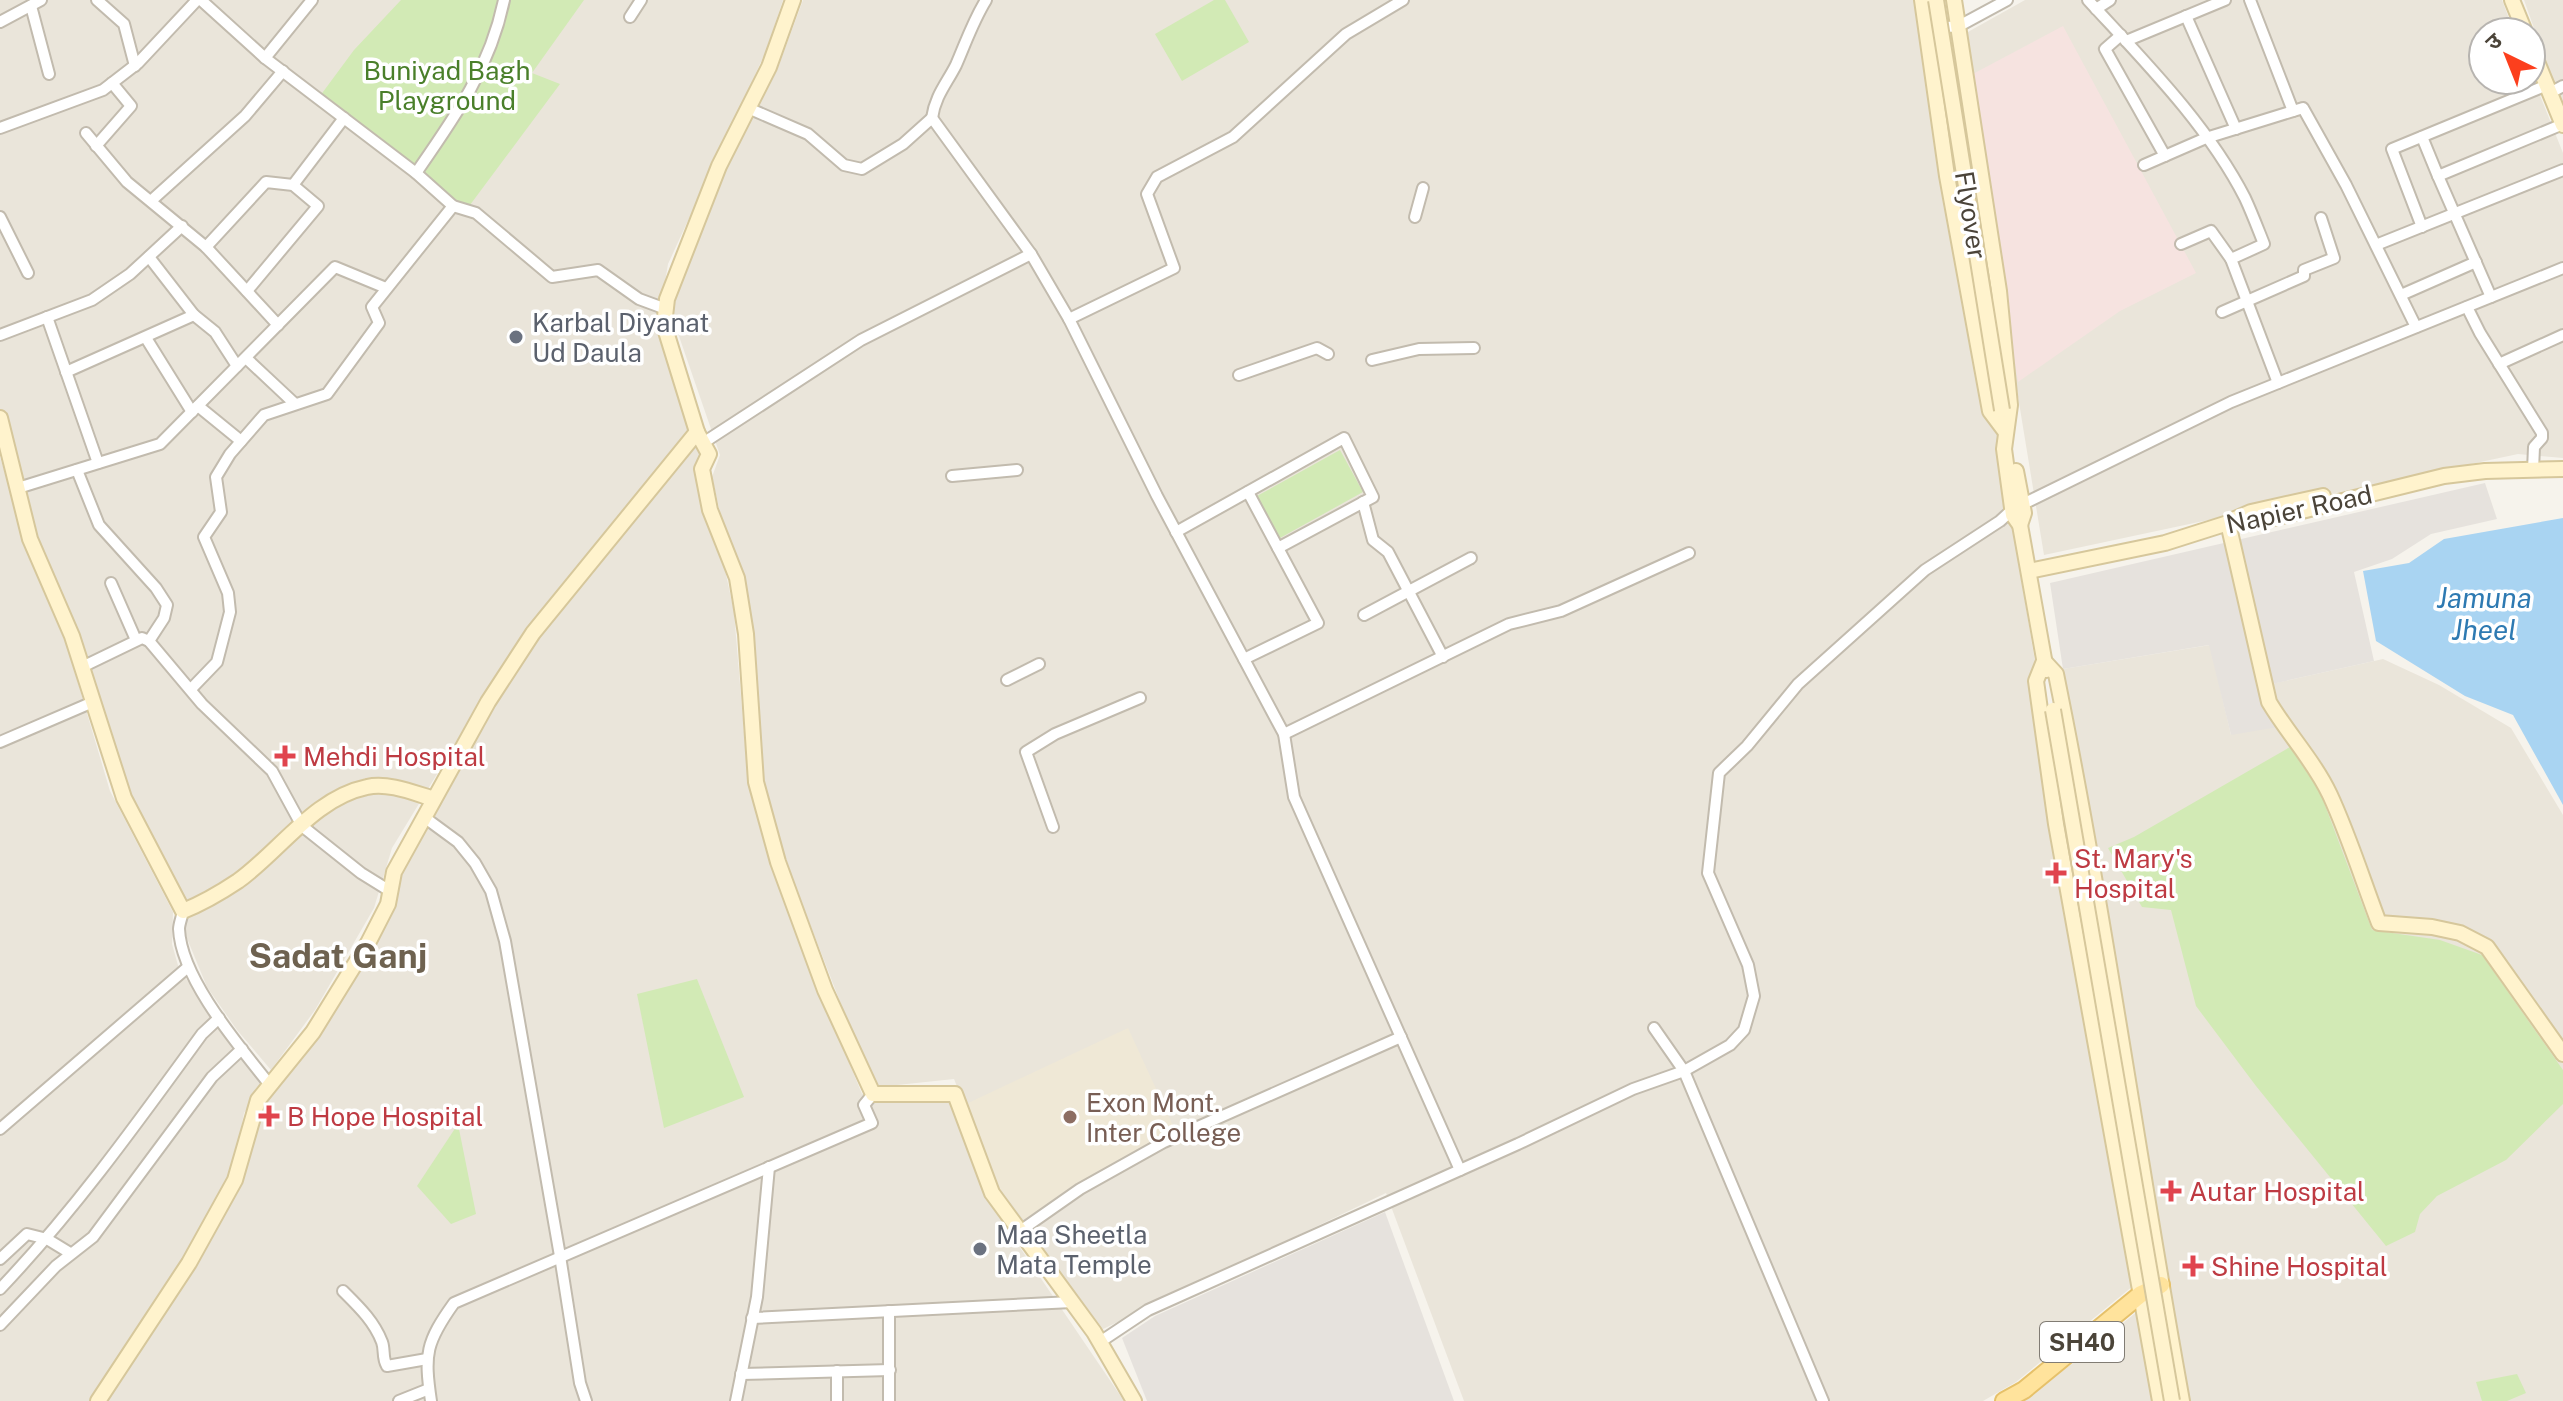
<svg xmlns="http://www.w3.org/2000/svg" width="2563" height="1401" font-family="'Public Sans','Noto Sans Devanagari',sans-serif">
<rect width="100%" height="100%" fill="#f6f3ec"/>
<g fill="#eae5da">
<polygon points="0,0 783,0 766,51 668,264 659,318 690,428 518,641 392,848 374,908 315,1010 271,1070 237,1030 207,987 186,936 185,901 142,824 123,778 0,441"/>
<polygon points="803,0 1924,0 2139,1281 2016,1382 1983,1401 1464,1401 1386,1193 1103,1329 998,1190 954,1079 878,1087 851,1030 781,849 764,780 755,647 744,579 720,512 712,477 720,455 671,313 720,174 779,65"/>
<polygon points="2025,0 2502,0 2514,32 2483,32 2483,80 2531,80 2531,73 2563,153 2563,458 2518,454 2044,555 1959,37"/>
<polygon points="2524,0 2563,0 2563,111 2562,107"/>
<polygon points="692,445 700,451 697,464 698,491 723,560 734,612 748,781 790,919 862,1094 949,1100 985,1196 1124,1401 103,1401 235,1190 250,1157 261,1105 305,1056 392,911 397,876 522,658"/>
<polygon points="0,457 37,576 67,646 110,791 173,912 172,944 179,969 263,1085 244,1113 234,1164 215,1205 170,1282 91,1401 0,1401"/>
<polygon points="2210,645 2231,735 2271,684 2383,659 2439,685 2511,728 2563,815 2563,1401 2188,1401 2074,751 2063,669"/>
<polygon points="2139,1310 2154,1401 2020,1401 2083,1356"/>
</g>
<g fill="#e6e2dd">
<polygon points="2485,483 2497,519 2431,534 2392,559 2354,572 2374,661 2272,684 2278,727 2231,735 2209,645 2063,669 2050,583"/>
<polygon points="1385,1212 1454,1401 1147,1401 1122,1338 1155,1316"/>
</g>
<polygon fill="#efe8d6" points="1128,1028 1175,1130 1121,1159 1025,1221 1000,1189 966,1104"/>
<polygon fill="#f6e3e0" points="2063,26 2196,273 2120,311 2018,382 1969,76"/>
<g fill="#d2eab5">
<polygon points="401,0 584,0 532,73 560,84 467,209 320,96 354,50"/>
<polygon points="1214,0 1225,0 1249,42 1182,81 1155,34"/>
<polygon points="1340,450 1363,492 1280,538 1257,496"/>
<polygon points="2290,747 2320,792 2372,930 2440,940 2482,955 2563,1070 2563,1104 2506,1160 2437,1196 2420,1214 2415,1232 2386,1246 2256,1086 2196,1006 2171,910 2142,907 2108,848 2134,837"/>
<polygon points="697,979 744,1097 664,1128 637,994"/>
<polygon points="458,1124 476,1214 451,1224 417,1186"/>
<polygon points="2517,1374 2526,1393 2507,1401 2482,1401 2476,1382"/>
</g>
<polygon fill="#a9d4f2" points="2563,518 2563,805 2513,715 2465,696 2376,641 2363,571 2409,563 2444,539"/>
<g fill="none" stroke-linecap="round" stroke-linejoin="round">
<g stroke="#c2bbae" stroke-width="14">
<g id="street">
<polyline points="97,0 124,24 135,66"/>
<polyline points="201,0 265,58 416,173 453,206 476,213 552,277 598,270 639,299 666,309"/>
<path d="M2088,0C2144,61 2207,124 2245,198C2252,213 2258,229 2264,244L2231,259L2278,383"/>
<polyline points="2250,0 2293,111"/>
<polyline points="31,6 49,74"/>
<polyline points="2096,9 2110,0"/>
<polyline points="2186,16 2236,129"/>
<polyline points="630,17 641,0"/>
<polyline points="0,22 41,0"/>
<polyline points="1936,28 1959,26 2007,0"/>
<polyline points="2121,35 2105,49 2165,156"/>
<polyline points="2126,41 2225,0"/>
<polyline points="265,58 312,0"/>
<polyline points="2550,93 2563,86"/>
<polyline points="748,108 808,134 844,165 862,169 903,144 932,118 1031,254 1069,319 1174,268 1147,194 1157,177 1233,137 1346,34 1403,0"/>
<path d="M932,118C935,96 947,83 956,65C966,42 973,21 986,0"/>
<polyline points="0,128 103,90 138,63 197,0"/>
<polyline points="86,133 127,182 206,247 278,325"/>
<polyline points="2422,137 2438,176 2563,124"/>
<polyline points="96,146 131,106 112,83"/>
<polyline points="2144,165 2206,138 2303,108 2346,185 2416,327"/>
<path d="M416,173C455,117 490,68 504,0"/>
<polyline points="2438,176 2491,297"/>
<polyline points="293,185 344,118"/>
<polyline points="152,200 245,116 283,71"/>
<polyline points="0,217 28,273"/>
<polyline points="1415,217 1423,188"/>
<polyline points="2422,227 2392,149 2547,85"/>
<polyline points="2181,244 2211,231 2231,259"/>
<polyline points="2376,245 2563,170"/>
<polyline points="206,247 266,182 293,185 318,206 247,291"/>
<polyline points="149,257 194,315 215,332 237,366"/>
<polyline points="2401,295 2476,262"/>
<polyline points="2467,307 2480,333 2542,433 2542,438 2534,447 2533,470"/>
<polyline points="2222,312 2304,276 2304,270 2334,258 2321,218"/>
<polyline points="47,317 98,463"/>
<polyline points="1069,319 1157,496 1284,734 1294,797 1460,1170"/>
<polyline points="0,335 92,300 130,274 182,226"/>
<polyline points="146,338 192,412"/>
<polyline points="246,358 294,403"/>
<polyline points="1372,360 1419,349 1474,348"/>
<polyline points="2499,364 2563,335"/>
<polyline points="66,372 194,315"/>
<polyline points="1239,375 1317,348 1328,354"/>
<polyline points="198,406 241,441"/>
<polyline points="703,443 861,340 1031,254"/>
<polyline points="77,470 99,525 156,588 167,605 164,618 149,641"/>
<polyline points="952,476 1017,470"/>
<polyline points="18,488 160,444 335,267 386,288"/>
<polyline points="1363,502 1373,540 1388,552 1443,657"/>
<polyline points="2023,504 2231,402 2563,268"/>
<polyline points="1176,532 1344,438 1373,497 1278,548"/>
<polyline points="111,583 136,640"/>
<polyline points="1364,615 1471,558"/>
<polyline points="1244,659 1318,623 1248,492"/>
<polyline points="82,667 142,638 149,641 202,704 272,771 302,826 361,873 390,891"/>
<polyline points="1007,680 1039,664"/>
<polyline points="191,689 217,662 230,612 228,593 204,537 221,512 216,477 230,454 264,415 327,394 379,323 372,307 453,206"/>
<polyline points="1284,734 1509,624 1561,611 1689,553"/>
<polyline points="0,742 93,702"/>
<polyline points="424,817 458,842 475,863 491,891 505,941 560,1256 580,1383 586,1401"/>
<polyline points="1053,827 1026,752 1055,734 1140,698"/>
<path d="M183,911C182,917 179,924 179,929C181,979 240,1047 270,1085"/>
<polyline points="1654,1028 1684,1071 1823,1401"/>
<polyline points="0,1129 188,967"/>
<polyline points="1020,1231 1080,1189 1164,1142 1401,1037"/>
<polyline points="0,1259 27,1234 47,1239 70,1253"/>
<path d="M0,1289C75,1210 138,1122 202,1034L219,1018"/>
<path d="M343,1291C358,1306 374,1321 382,1342C385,1350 382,1358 387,1366L427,1359"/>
<polyline points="752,1318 1072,1302"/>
<polyline points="0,1325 56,1266 93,1237 212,1077 242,1049"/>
<polyline points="1100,1342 1148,1310 1518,1144 1633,1089 1684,1071 1730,1045 1744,1030 1754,996 1748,965 1708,873 1719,773 1747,746 1798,684 1925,570 2000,521 2013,509"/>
<polyline points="741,1374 890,1370"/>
<polyline points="399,1401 429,1389"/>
<path d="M431,1401C424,1354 426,1342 454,1303L872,1123L864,1105L873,1094"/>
<polyline points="736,1401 757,1297 769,1167"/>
<polyline points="837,1401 837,1371"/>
<polyline points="889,1401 889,1311"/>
</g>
</g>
<g stroke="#d6c79b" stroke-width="18">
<g id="secondary">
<polyline points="793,0 769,67 719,166 667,299 664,325 697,432 709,454 702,469 710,510 737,578 746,634 756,782 778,862 825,990 873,1094 955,1094 992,1193 1094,1332 1134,1401"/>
<polyline points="1922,0 1947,176 1990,411 2005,431"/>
<polyline points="1954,0 1999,291 2010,405 2004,449 2013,515 2020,525 2046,670"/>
<polyline points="2512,0 2525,32"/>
<polyline points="2531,47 2563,125"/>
<path d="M0,418L30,539L72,636L124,798L183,911C203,903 220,893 238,881C280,851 314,798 367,787C388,782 414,793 434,799"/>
<polyline points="2016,471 2024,513 2020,525"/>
<polyline points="2235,519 2251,512 2323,496"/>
<path d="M2228,523L2269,702C2288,734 2314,761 2330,795C2349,836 2363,881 2379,923L2432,927L2460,933L2487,947L2563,1054"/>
<polyline points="2029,571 2165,543 2228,523 2257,522 2444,476 2485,471 2563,469"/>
<polyline points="98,1401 189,1263 235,1180 258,1100 313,1032 368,943 388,904 394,872 488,702 533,633 697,432"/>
<path d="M2160,1401L2056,824L2036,681L2044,661L2056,674C2105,915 2138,1159 2182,1401"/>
</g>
</g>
<g stroke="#e6c16a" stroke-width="20">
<polyline id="primary" points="2004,1401 2024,1390 2141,1294 2161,1285"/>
</g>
<use href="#street" stroke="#fff" stroke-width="10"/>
<use href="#secondary" stroke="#fff3cd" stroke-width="14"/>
<use href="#primary" stroke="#ffe39c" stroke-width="16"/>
<g stroke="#d6c79b" stroke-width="18" stroke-linecap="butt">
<g id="secondary-bridge">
<polyline points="1936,0 2002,410"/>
<polyline points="2053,710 2172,1401"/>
</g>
</g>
<use href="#secondary-bridge" stroke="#fff3cd" stroke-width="14"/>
</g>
<g fill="#6b7280" stroke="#fff" stroke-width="3">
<circle cx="516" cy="337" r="8"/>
<circle cx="980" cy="1249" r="8"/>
</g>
<g fill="#e0444e" stroke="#fff" stroke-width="3">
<path d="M281 744h8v8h8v8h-8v8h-8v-8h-8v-8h8z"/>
<path d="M2052 861h8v8h8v8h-8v8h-8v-8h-8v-8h8z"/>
<path d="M265 1104h8v8h8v8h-8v8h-8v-8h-8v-8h8z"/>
<path d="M2167 1179h8v8h8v8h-8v8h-8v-8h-8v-8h8z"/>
<path d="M2189 1254h8v8h8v8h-8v8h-8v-8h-8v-8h8z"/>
</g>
<circle fill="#8d6e63" stroke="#fff" stroke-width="3" cx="1070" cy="1117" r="8"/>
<g text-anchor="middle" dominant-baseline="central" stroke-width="7" stroke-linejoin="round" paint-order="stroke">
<rect fill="#fff" stroke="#817c74" stroke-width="2" x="2040" y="1322" width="84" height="40" rx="6"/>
<g font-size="24" font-weight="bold" fill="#4b4439">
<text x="2082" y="1342">SH40</text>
</g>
<g font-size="26" fill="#4a7f2a" stroke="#fff">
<text x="447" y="70">Buniyad Bagh<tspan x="447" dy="30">Playground</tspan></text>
</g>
<g font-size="26" fill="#4b4439" stroke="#fff">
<text transform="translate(1971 215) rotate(81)">Flyover</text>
<text transform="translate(2299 509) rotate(-12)">Napier Road</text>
</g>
<g font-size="26" fill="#5b616d" stroke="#fff" text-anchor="start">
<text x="532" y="322">Karbal Diyanat<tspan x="532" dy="30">Ud Daula</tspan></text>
<text x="996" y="1234">Maa Sheetla<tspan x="996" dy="30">Mata Temple</tspan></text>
</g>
<g font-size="26" fill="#be3a42" stroke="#fff" text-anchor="start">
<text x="303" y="756">Mehdi Hospital</text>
<text x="2074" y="858">St. Mary's<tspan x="2074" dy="30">Hospital</tspan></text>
<text x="287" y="1116">B Hope Hospital</text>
<text x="2189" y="1191">Autar Hospital</text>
<text x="2211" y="1266">Shine Hospital</text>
</g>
<g font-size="26" fill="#785e54" stroke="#fff" text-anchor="start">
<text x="1086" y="1102">Exon Mont.<tspan x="1086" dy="30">Inter College</tspan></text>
</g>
<g font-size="28" font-style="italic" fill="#2e7ab2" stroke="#fff">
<text x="2484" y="597">Jamuna<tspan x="2484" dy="32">Jheel</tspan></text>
</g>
<g font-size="34" font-weight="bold" fill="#6e6250" stroke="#fff">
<text x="338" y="956">Sadat Ganj</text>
</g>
</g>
<g transform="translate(2507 56) rotate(317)"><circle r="38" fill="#ffffff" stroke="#b7b4b0" stroke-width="2"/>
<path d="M0-6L14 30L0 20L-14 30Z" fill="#fc3f1d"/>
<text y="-12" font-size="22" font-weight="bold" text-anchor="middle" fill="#4b4439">उ</text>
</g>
</svg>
